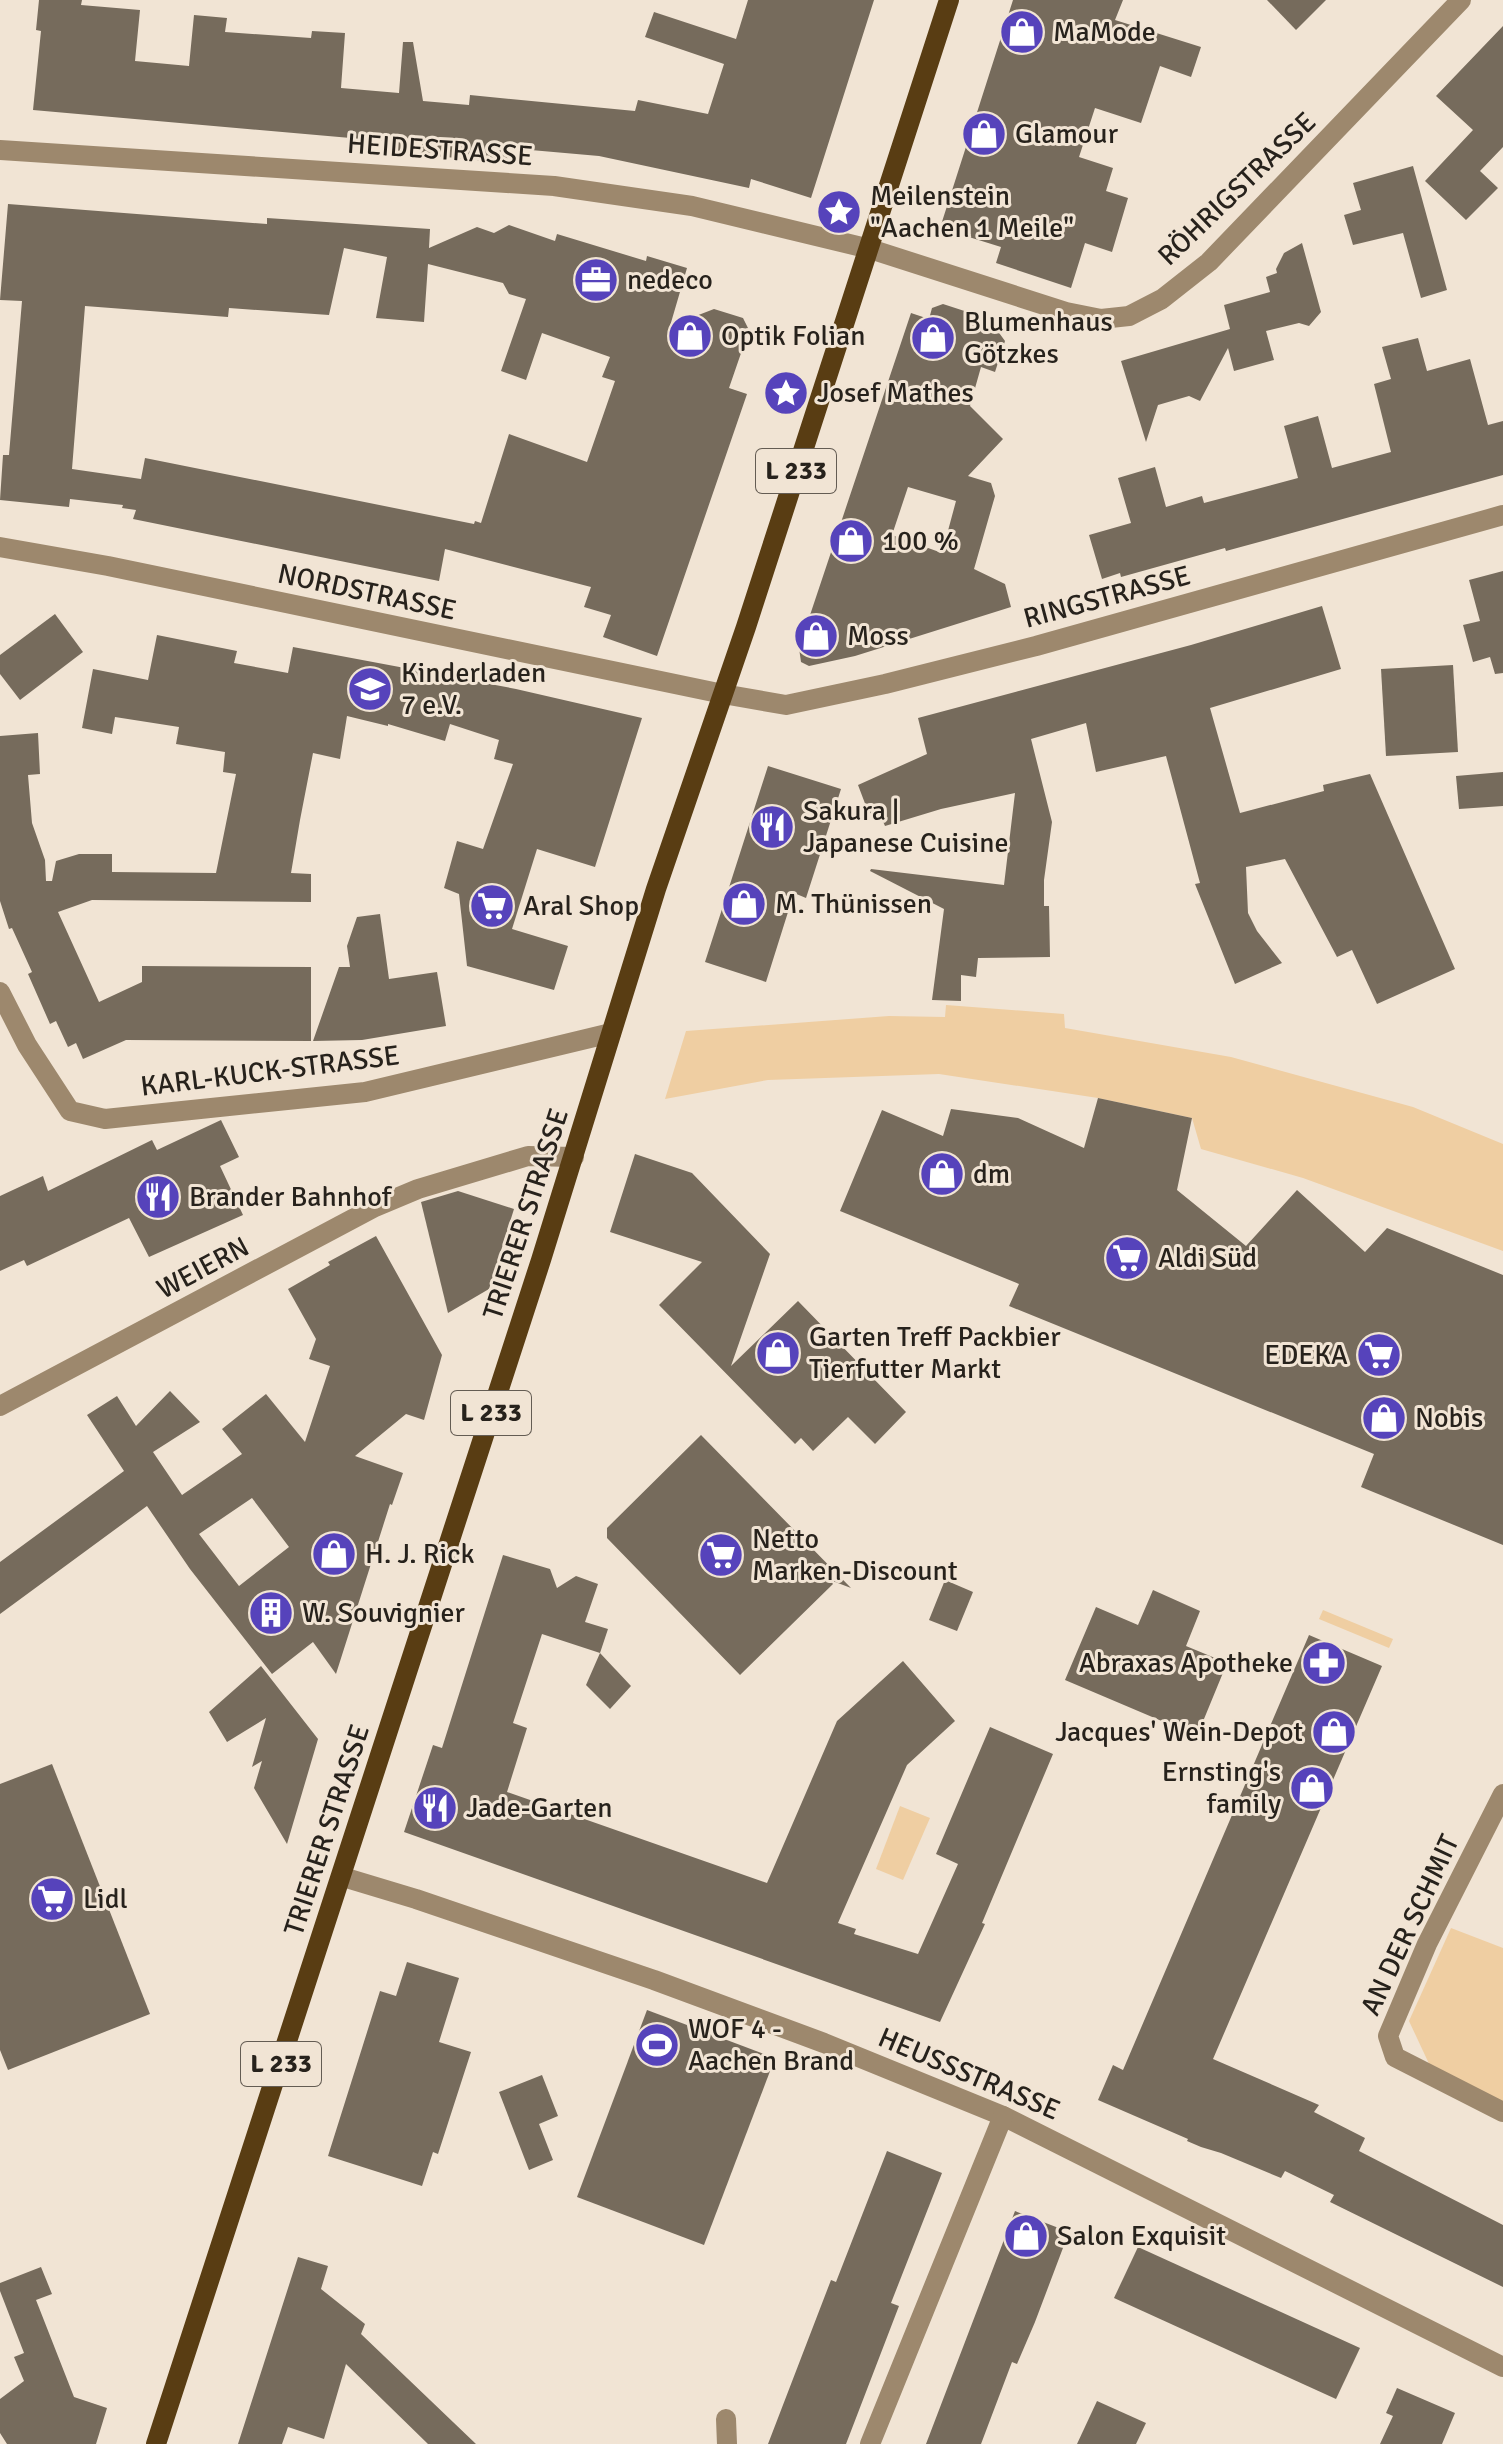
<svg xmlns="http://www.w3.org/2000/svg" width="1503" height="2444" font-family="Signika,sans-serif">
<rect width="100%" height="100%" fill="#f1e4d4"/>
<g fill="#efcea2">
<polygon points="946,1005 1064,1014 1065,1028 1231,1057 1413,1107 1503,1144 1503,1251 1303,1178 1201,1149 1192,1118 1098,1098 939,1074 768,1080 665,1099 686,1031 889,1016 945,1017"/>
<polygon points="1323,1610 1393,1639 1389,1648 1319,1619"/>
<polygon points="900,1806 930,1818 903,1880 876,1869"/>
<polygon points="1451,1928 1503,1948 1503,2108 1431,2068 1409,2021"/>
</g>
<g fill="#766b5c" fill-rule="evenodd">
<polygon points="39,0 82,0 81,5 140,10 135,61 189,66 194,15 227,18 225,32 311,38 312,31 345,33 341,88 399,93 403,42 413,42 423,101 469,105 470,95 635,111 638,100 708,114 724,64 645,37 654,12 736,39 748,0 874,0 811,198 751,179 749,188 599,156 508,148 507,163 395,152 396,142 33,110 41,31 36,30"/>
<polygon points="1013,0 1123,0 1115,20 1201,47 1191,77 1160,66 1141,123 1095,108 1079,157 1113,168 1106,191 1128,198 1112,252 1085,243 1071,288 996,263 1001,247 940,228"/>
<polygon points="1267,0 1326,0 1296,30"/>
<polygon points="1503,26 1503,147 1480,171 1498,188 1466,220 1425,181 1473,130 1436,96"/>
<polygon points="1413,166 1447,290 1421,298 1403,233 1353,245 1344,215 1361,210 1353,183"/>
<path d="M8,204L267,224V218L430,229L429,248L477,227L494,233L509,225L555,241L557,234L646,261L647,256L687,268L670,326L714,309L743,318L749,330L729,388L747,394L657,656L603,637L611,615L584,607L591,587L445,549L439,581L133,519L136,510L122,508L123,505L70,499L69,507L0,500L3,455H9L22,301L0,300ZM344,248L387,257L376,318L424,322L428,264L503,283L509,294L526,299L501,371L526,380L542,333L610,357L602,377L615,381L587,462L509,434L481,523L475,521L474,524L145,458L141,479L72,469L85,306L228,317L229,308L329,315Z"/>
<polygon points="1302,243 1321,312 1309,326 1299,323 1266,331 1274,360 1234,371 1228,348 1200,401 1189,396 1158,405 1146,442 1121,361 1230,329 1224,305 1270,292 1266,277 1277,273 1276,269 1284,253"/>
<path d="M943,304L989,319L1005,341L995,372L981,367L970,406L1003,439L968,476L991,483L995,496L974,569L1005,584L1011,607L855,656L809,666L801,662L799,648L911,313L929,319L932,308ZM908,487L956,501L942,553L892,535Z"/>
<polygon points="1418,338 1427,371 1470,359 1488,425 1503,421 1503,475 1226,551 1225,548 1121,577 1120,573 1102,579 1089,535 1131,523 1118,478 1155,467 1166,507 1202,496 1204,503 1298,478 1284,426 1318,416 1332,468 1391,452 1374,384 1391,379 1382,347"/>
<polygon points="1503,571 1503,673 1495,674 1490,657 1473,662 1463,625 1480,621 1469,580"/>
<polygon points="1322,606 1341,669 1210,708 1240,813 1324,791 1323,785 1370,774 1455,969 1377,1004 1352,950 1337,957 1285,859 1246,867 1248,913 1257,931 1282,963 1235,984 1195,884 1200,883 1166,756 1096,772 1086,723 1031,739 1052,822 1044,880 1044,906 1049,906 1050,957 978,958 976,977 961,975 961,1001 932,1000 944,909 870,871 871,869 1004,885 1015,793 941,809 885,826 878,810 869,814 858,785 927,754 918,718 1191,645"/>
<polygon points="55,614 83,652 20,700 0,674 0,655"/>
<polygon points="157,635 237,651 234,663 288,673 293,647 516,689 642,718 595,867 537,849 512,929 568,946 554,990 467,966 459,894 444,888 457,841 483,849 513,764 494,759 499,740 450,724 445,741 388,724 388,726 347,716 340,759 313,753 300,820 291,873 311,874 311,902 92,900 58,912 99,1002 142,982 142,966 311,967 311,1041 126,1040 83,1059 76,1043 68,1047 56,1021 50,1024 28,974 32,972 12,928 9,929 0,901 0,736 38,733 40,774 28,775 32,823 45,860 46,881 52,881 56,861 79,854 112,854 112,872 216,873 236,774 223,772 225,752 176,744 179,727 115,717 112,734 82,728 93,669 148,680"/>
<polygon points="1453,665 1458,752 1386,756 1381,669"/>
<polygon points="768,766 841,789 806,898 794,893 766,982 705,962"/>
<polygon points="1503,772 1503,806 1459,809 1456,776"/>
<polygon points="380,914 389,979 437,972 446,1026 362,1040 313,1041 339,967 350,967 347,946 357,917"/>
<polygon points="1098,1098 1192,1118 1177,1190 1246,1246 1297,1190 1365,1252 1387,1228 1503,1275 1503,1545 1361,1487 1374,1454 1009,1306 1019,1284 840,1211 882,1110 943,1136 951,1109 1018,1118 1084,1148"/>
<polygon points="221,1120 239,1157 220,1166 243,1215 149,1257 129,1218 27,1266 24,1260 0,1271 0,1196 43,1176 48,1191 152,1140 157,1150"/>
<polygon points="635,1154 692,1173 770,1254 731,1366 798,1301 906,1412 875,1444 848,1417 813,1451 801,1438 795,1444 659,1305 702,1262 610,1232"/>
<polygon points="458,1191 514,1209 489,1289 448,1313 421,1202"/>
<path d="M376,1236L442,1355L424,1420L406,1414L355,1456L403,1473L392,1505L390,1504L336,1674L313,1642L272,1674L190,1569L147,1506L0,1614V1562L124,1471L87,1415L117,1396L136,1426L170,1391L200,1422L153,1452L182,1495L242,1454L222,1429L266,1394L305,1442L330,1366L309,1359L316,1339L288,1289L330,1265L328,1262ZM252,1498L289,1547L239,1586L199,1534Z"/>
<polygon points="701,1435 851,1588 830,1580 833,1584 740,1675 607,1538 607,1528"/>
<polygon points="503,1555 550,1569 557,1588 576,1576 598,1584 585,1622 608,1629 600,1653 542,1634 513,1723 527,1728 507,1792 767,1883 837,1721 903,1661 955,1721 907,1765 838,1923 856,1929 854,1934 918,1954 958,1864 936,1854 990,1727 1053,1754 982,1923 985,1924 940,2022 404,1832 433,1745 442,1748"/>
<polygon points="945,1580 973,1592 957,1631 929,1620"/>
<polygon points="1153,1590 1200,1611 1186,1646 1227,1663 1197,1736 1065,1680 1096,1607 1138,1625"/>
<polygon points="1309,1635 1382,1666 1213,2059 1319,2105 1314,2112 1365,2138 1359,2151 1503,2225 1503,2287 1330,2202 1334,2195 1285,2171 1281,2178 1221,2153 1201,2147 1187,2141 1188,2139 1098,2100 1113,2065 1123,2070"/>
<polygon points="600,1653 631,1686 610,1709 586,1685"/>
<polygon points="261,1666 318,1739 287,1844 254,1788 262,1761 252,1767 266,1718 227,1742 209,1712"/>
<polygon points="52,1764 150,2014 8,2070 0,2050 0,1784"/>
<polygon points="407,1962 459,1978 439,2042 471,2052 438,2154 433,2152 422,2186 328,2156 380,1991 396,1996"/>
<polygon points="647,2010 775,2058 704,2245 577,2197"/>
<polygon points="542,2075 558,2116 539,2124 553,2160 529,2170 499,2092"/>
<polygon points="887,2151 942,2173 891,2303 899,2306 846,2444 768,2444 831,2280 836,2282"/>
<polygon points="1015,2211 1069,2232 1035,2322 1017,2364 1012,2362 981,2444 926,2444"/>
<polygon points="1138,2247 1360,2348 1336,2399 1114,2298"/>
<polygon points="298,2257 328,2266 321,2289 365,2324 361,2334 476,2444 428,2444 346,2364 324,2439 288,2427 282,2444 238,2444"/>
<polygon points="41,2267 52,2294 36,2300 74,2397 107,2408 96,2444 7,2444 0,2433 0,2399 24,2381 14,2357 24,2353 0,2291 0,2283"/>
<polygon points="1397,2388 1455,2413 1442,2444 1380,2444 1393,2416 1386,2413"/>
<polygon points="1097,2401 1146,2423 1136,2444 1077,2444"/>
</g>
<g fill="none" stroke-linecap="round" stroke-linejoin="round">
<g stroke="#9d886d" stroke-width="20">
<polyline points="0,150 554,186 692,206 870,249 1066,312 1101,319 1129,316 1162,299 1209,262 1461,0"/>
<polyline points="723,694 786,705 885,684 1036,646 1503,515"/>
<polyline points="0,992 27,1045 70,1111 105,1119 365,1092 611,1033"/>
<polyline points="0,1406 375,1207 418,1189 528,1156 574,1157"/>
<polyline points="1503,1794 1427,1944 1388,2036 1395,2057 1503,2112"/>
<polyline points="343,1877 416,1899 654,1980 824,2043 1003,2116 1503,2367"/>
<polyline points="726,2419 727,2444"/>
<polyline points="870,2444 1003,2116"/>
</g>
<polyline stroke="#9d886d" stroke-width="20" points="0,547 108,566 723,694"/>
<polyline stroke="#593d13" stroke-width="20" points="156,2444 541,1260 656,889 746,627 949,0"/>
</g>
<defs>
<g id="shop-disc" transform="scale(2.3)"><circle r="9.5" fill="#5643bb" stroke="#f1e4d4"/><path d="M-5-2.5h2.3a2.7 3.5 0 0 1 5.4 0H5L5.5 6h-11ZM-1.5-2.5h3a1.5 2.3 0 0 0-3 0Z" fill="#fff"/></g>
<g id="sight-disc" transform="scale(2.3)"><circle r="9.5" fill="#5643bb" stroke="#f1e4d4"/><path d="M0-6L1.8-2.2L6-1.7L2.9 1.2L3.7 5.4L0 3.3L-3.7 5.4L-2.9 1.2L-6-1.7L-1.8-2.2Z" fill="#fff"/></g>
<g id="office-disc" transform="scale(2.3)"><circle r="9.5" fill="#5643bb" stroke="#f1e4d4"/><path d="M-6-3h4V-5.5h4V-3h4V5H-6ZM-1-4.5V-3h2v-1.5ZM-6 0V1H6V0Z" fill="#fff"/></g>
<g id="school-disc" transform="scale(2.3)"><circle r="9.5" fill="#5643bb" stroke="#f1e4d4"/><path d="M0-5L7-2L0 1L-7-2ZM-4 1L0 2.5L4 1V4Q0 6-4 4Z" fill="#fff"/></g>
<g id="restaurant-disc" transform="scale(2.3)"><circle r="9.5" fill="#5643bb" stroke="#f1e4d4"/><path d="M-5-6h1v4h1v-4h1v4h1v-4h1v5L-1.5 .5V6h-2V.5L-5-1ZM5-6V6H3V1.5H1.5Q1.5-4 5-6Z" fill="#fff"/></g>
<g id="supermarket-disc" transform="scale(2.3)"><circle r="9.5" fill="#5643bb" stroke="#f1e4d4"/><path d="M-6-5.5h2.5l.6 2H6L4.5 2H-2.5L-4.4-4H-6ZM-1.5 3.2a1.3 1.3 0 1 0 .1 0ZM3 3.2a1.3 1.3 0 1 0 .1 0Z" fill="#fff"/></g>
<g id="building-disc" transform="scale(2.3)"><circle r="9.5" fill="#5643bb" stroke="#f1e4d4"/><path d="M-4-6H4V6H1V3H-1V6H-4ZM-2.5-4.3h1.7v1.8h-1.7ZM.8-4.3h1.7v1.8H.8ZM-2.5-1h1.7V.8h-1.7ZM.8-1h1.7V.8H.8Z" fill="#fff"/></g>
<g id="pharmacy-disc" transform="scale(2.3)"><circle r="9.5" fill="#5643bb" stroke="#f1e4d4"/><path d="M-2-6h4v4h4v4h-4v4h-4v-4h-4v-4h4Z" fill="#fff"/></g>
<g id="stadium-disc" transform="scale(2.3)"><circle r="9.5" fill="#5643bb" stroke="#f1e4d4"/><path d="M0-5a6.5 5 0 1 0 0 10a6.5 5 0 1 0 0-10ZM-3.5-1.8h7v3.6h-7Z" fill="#fff"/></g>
</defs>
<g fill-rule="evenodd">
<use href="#shop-disc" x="1022" y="32"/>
<use href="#shop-disc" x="984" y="134"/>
<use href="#sight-disc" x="839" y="212"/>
<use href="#office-disc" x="596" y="280"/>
<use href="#shop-disc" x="690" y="336"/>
<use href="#shop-disc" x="933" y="338"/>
<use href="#sight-disc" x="786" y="393"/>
<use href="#shop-disc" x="851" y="541"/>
<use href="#shop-disc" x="816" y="636"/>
<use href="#school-disc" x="370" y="689"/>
<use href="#restaurant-disc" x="772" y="827"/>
<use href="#shop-disc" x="744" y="904"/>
<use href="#supermarket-disc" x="492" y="906"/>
<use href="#shop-disc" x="942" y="1174"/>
<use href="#restaurant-disc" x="158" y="1197"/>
<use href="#supermarket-disc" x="1127" y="1258"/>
<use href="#shop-disc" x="778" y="1353"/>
<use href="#supermarket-disc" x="1379" y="1355"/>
<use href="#shop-disc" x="1384" y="1418"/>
<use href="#shop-disc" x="334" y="1554"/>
<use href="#supermarket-disc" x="721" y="1555"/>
<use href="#building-disc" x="271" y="1613"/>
<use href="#pharmacy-disc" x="1324" y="1663"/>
<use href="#shop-disc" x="1334" y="1732"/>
<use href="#shop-disc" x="1312" y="1788"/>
<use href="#restaurant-disc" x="435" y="1808"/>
<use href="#supermarket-disc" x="52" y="1899"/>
<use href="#stadium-disc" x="657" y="2045"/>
<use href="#shop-disc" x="1026" y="2236"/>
</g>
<g text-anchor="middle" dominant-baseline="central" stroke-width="6" stroke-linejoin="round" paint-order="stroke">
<g fill="#f1e4d4" stroke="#645c53" stroke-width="2">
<rect x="756" y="449" width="80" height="44" rx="6"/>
<rect x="451" y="1391" width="80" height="44" rx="6"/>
<rect x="241" y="2042" width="80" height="44" rx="6"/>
</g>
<g font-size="26" font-weight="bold" fill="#27221c">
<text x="796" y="471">L 233</text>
<text x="491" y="1413">L 233</text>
<text x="281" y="2064">L 233</text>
</g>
<g font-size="28" fill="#27221c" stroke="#f1e4d4" text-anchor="start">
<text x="1053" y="32">MaMode</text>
<text x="1015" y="134">Glamour</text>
<text x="870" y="196">Meilenstein<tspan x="870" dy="32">"Aachen 1 Meile"</tspan></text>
<text x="627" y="280">nedeco</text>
<text x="964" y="322">Blumenhaus<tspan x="964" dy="32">Götzkes</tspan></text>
<text x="721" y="336">Optik Folian</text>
<text x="817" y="393">Josef Mathes</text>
<text x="882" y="541">100 %</text>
<text x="847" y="636">Moss</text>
<text x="401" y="673">Kinderladen<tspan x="401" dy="32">7 e.V.</tspan></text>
<text x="803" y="811">Sakura |<tspan x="803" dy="32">Japanese Cuisine</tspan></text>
<text x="775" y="904">M. Thünissen</text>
<text x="523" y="906">Aral Shop</text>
<text x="973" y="1174">dm</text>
<text x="189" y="1197">Brander Bahnhof</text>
<text x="1158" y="1258">Aldi Süd</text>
<text x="809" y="1337">Garten Treff Packbier<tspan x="809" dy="32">Tierfutter Markt</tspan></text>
<text x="1348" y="1355" text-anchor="end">EDEKA</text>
<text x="1415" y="1418">Nobis</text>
<text x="752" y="1539">Netto<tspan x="752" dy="32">Marken-Discount</tspan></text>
<text x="365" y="1554">H. J. Rick</text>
<text x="302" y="1613">W. Souvignier</text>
<text x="1293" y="1663" text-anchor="end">Abraxas Apotheke</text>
<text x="1303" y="1732" text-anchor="end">Jacques' Wein-Depot</text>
<text x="1281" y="1772" text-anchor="end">Ernsting's<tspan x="1281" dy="32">family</tspan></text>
<text x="466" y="1808">Jade-Garten</text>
<text x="83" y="1899">Lidl</text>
<text x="688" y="2029">WOF 4 -<tspan x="688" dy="32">Aachen Brand</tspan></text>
<text x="1057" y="2236">Salon Exquisit</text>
</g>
<g font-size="28" fill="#27221c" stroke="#f1e4d4">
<text transform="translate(440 150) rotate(4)">HEIDESTRASSE</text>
<text transform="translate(1237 189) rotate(-44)">RÖHRIGSTRASSE</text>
<text transform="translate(367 592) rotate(12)">NORDSTRASSE</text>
<text transform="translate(1107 597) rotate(-15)">RINGSTRASSE</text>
<text transform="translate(270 1071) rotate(-7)">KARL-KUCK-STRASSE</text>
<text transform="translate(526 1214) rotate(-72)">TRIERER STRASSE</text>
<text transform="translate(203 1268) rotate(-28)">WEIERN</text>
<text transform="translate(327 1830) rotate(-72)">TRIERER STRASSE</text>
<text transform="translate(1410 1925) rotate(-65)">AN DER SCHMIT</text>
<text transform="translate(969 2074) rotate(23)">HEUSSSTRASSE</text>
</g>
</g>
</svg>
